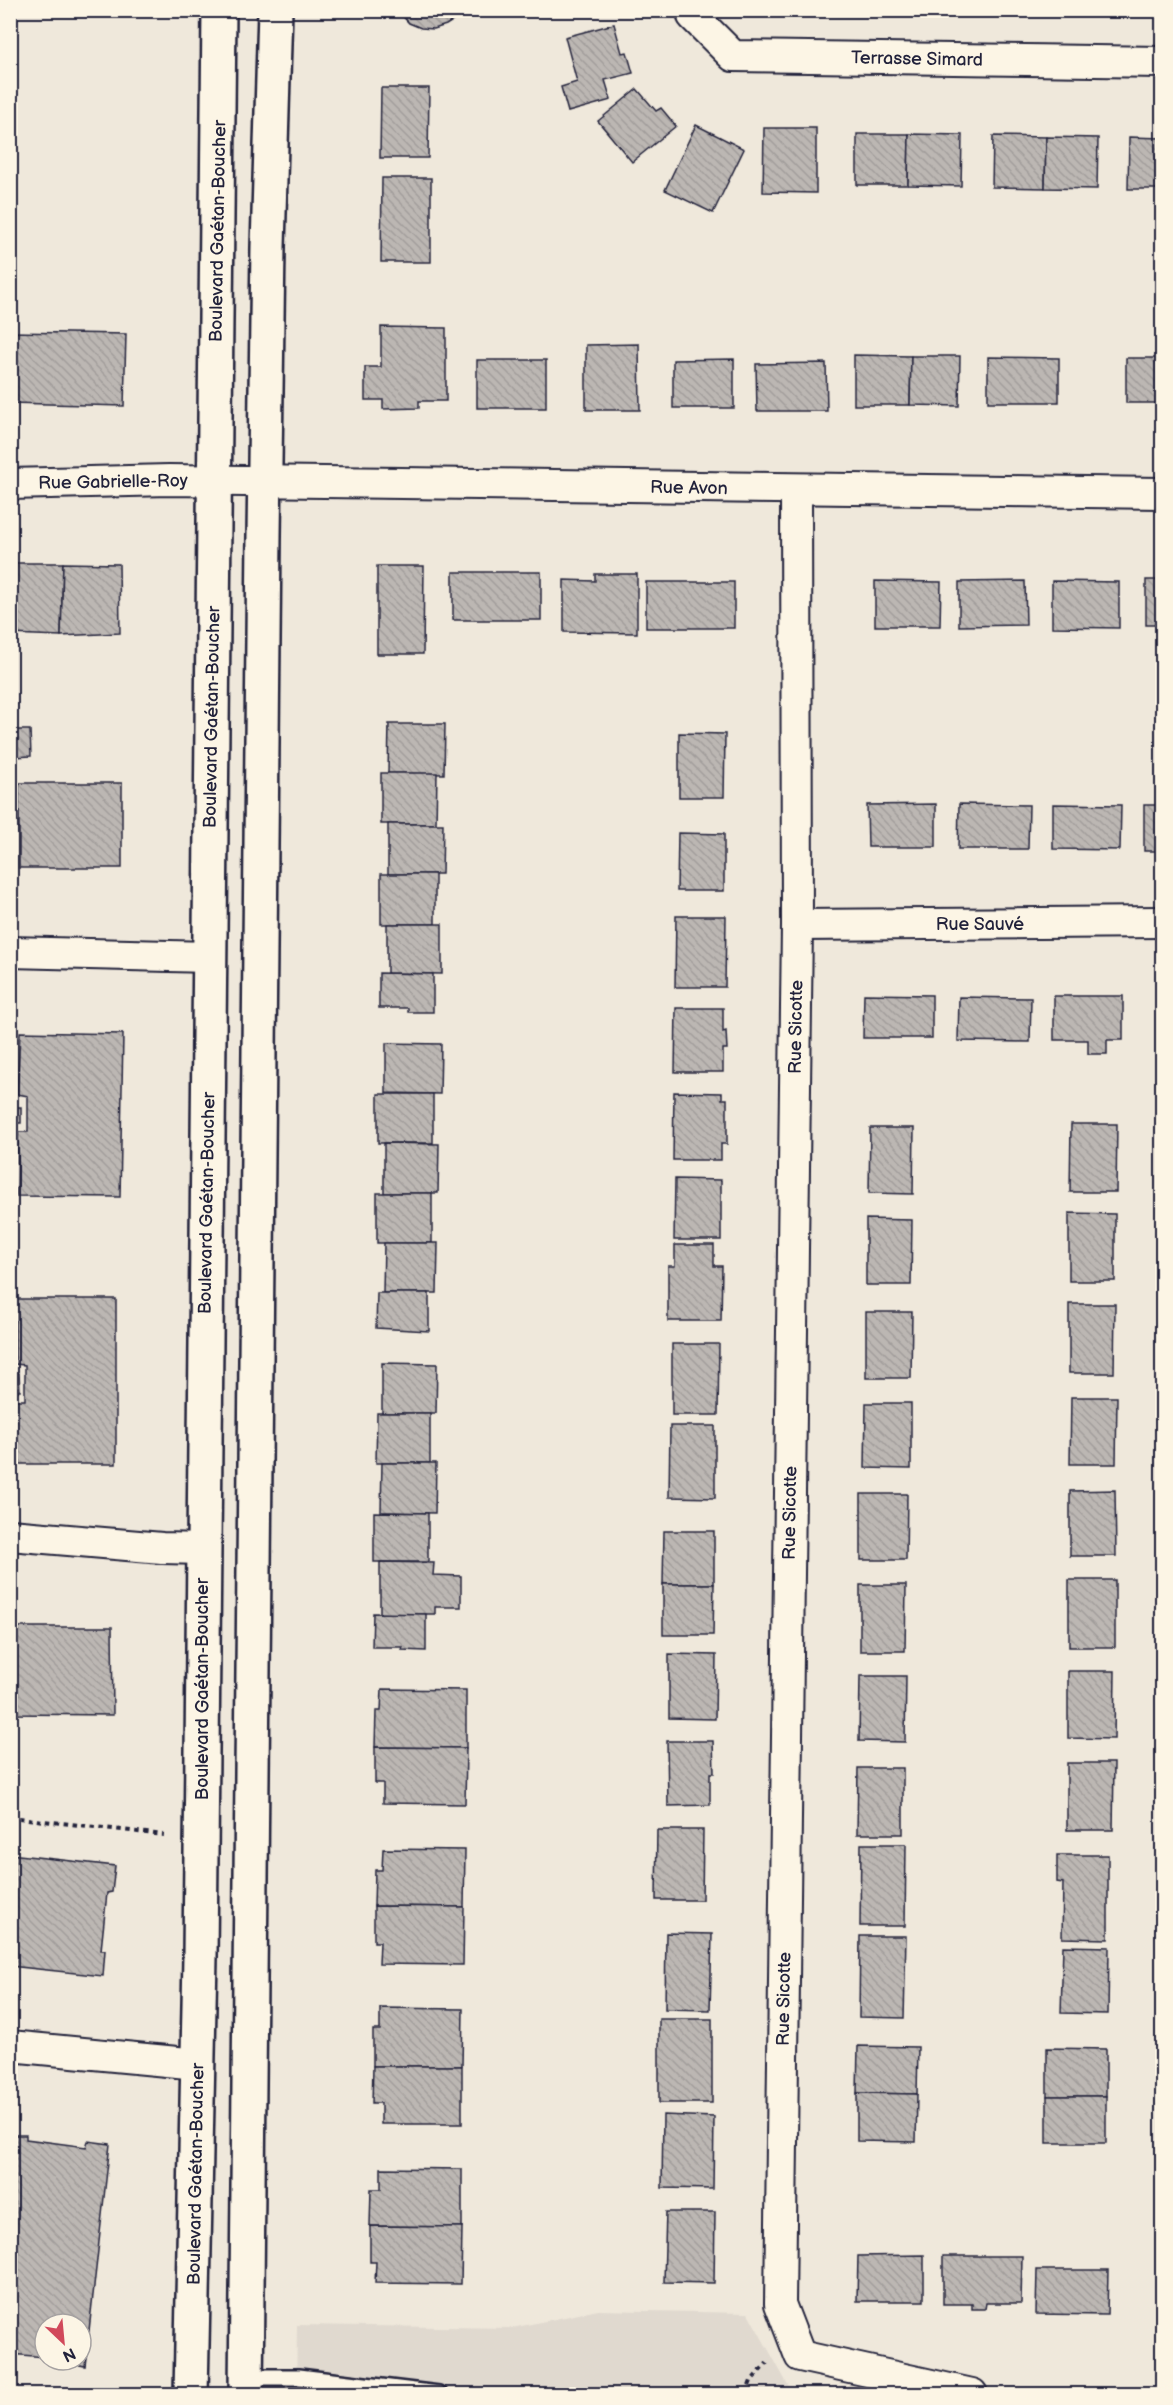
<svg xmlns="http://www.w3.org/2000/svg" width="1173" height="2405" font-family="'Balsamiq Sans',sans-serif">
<defs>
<pattern id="building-back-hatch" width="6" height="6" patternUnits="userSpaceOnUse" patternTransform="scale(1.5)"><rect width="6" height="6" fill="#bcb7b3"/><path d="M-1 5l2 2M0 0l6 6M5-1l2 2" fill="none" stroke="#a19d9b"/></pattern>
</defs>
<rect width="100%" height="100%" fill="#efe8db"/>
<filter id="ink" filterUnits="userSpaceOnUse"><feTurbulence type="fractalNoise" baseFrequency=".0167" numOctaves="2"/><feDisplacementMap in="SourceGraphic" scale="12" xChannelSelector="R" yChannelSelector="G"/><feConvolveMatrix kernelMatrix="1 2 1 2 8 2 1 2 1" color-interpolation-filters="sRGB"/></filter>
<g filter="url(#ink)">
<polygon fill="#e0d9cf" points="598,2310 748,2313 793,2394 296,2394 297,2325 512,2328"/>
<g fill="url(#building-back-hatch)" stroke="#22223b" stroke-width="1.5">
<polygon points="397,10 464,10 459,17 446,25 434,29 421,28 409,23"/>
<polygon points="614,24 622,53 627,52 633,73 605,80 611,100 568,112 561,87 577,82 565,37"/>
<polygon points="381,88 429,88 428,158 380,158"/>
<polygon points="637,89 656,111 661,108 676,126 632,162 598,121"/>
<polygon points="696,125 744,149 713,213 665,190"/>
<polygon points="764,128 816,128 816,193 763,192"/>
<polygon points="857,134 909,134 908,185 857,185"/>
<polygon points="909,134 962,135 961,186 908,185"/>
<polygon points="993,136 1046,137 1045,188 992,187"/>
<polygon points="1046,137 1098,138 1097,189 1045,188"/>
<polygon points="1129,137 1162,138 1162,189 1128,189"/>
<polygon points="382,178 431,178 431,262 381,262"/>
<polygon points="381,327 446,328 446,401 419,401 419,408 383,409 383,400 365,400 365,367 381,367"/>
<polygon points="10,332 126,334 124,406 10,403"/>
<polygon points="639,344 640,410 586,410 586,345"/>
<polygon points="854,355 911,356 910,405 854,405"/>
<polygon points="911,356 960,356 959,406 910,405"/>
<polygon points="988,357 1059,358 1059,402 988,402"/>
<rect x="1126" y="358" width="36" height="45"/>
<polygon points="734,359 734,408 673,408 673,360"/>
<rect x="477" y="360" width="69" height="48"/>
<polygon points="826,363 827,411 757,411 756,364"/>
<polygon points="10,563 63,563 61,636 10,634"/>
<polygon points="63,563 119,564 120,633 61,636"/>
<polygon points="377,566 424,566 423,654 377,654"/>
<rect x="453" y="572" width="88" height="48"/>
<polygon points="595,574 637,574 637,633 564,632 564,580 595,581"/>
<rect x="1146" y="580" width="16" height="45"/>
<polygon points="875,581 941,582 940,626 875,626"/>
<polygon points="1025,581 1026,625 959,626 959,582"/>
<polygon points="1052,581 1119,582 1119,628 1052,627"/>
<rect x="646" y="582" width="88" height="46"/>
<polygon points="389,724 445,724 444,774 388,773"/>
<polygon points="12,730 30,730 31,756 14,757"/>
<polygon points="679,733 725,734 724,797 679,797"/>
<polygon points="381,773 437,773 436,824 381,824"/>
<rect x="19" y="783" width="103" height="85"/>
<polygon points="936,804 936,847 868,847 867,805"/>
<polygon points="959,804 1029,805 1028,849 958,849"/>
<polygon points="1053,804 1121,805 1120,850 1053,849"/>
<rect x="1144" y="805" width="18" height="46"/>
<polygon points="388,824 443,824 442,874 388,874"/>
<polygon points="678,833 724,834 724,891 677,891"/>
<rect x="381" y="874" width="54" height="50"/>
<polygon points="676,916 726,916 725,987 675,987"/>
<polygon points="387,924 442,924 442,974 387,973"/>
<polygon points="379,973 433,974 433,1012 408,1012 408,1008 379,1008"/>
<polygon points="864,994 932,995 932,1038 863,1038"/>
<polygon points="1054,996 1123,996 1123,1040 1107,1040 1107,1054 1088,1054 1088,1040 1054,1040"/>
<polygon points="959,997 1031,998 1030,1042 958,1041"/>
<polygon points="676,1008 723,1008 723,1032 726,1031 727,1049 723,1049 723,1072 675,1072"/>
<polygon points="20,1032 123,1034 120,1197 17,1196 18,1132 28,1132 28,1096 17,1094"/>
<polygon points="386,1043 441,1044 440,1094 386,1093"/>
<polygon points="674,1092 722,1093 722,1099 727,1099 727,1144 721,1144 721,1160 673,1160"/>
<rect x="378" y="1094" width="55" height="49"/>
<rect x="10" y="1107" width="11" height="16"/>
<polygon points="1071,1124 1117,1124 1116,1192 1070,1192"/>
<polygon points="870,1128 914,1128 913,1194 869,1193"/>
<polygon points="384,1143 439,1144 438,1193 384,1193"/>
<polygon points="675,1179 721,1180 721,1240 674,1240"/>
<rect x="377" y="1193" width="55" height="50"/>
<polygon points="1069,1213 1115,1214 1115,1281 1069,1281"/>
<polygon points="866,1219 912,1220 911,1285 866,1285"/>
<polygon points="384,1243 438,1243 437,1293 383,1293"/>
<polygon points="675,1245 714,1245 714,1266 722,1266 721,1321 668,1321 668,1266 675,1266"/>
<polygon points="377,1293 429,1293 429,1331 376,1328"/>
<polygon points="15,1299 116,1299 116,1464 14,1464 14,1400 25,1400 25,1365 15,1364"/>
<polygon points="1069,1304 1115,1304 1114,1373 1069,1373"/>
<polygon points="866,1312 912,1312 911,1378 866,1378"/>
<polygon points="672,1344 719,1344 718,1415 672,1415"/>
<polygon points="382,1363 437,1364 436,1413 382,1413"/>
<polygon points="10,1373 19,1373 20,1391 10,1391"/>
<polygon points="1071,1397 1117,1397 1116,1464 1070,1464"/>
<polygon points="866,1403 911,1403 911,1469 865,1468"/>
<polygon points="377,1413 430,1413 430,1463 376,1463"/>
<polygon points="670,1426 715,1426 715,1498 669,1497"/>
<polygon points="382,1463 436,1463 435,1513 381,1512"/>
<polygon points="1115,1490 1116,1556 1070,1556 1070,1491"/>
<polygon points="861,1494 907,1494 906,1560 861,1560"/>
<polygon points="374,1512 428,1513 428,1562 374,1562"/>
<polygon points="664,1531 714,1531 714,1584 663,1584"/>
<polygon points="380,1562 434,1563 433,1575 461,1576 461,1607 435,1607 435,1614 380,1614"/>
<rect x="1069" y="1580" width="46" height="67"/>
<polygon points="663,1584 714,1584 713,1635 663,1635"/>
<polygon points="860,1585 906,1585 905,1651 860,1651"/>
<polygon points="373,1613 426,1614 426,1651 402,1650 403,1647 372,1647"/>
<polygon points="10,1627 112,1627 113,1715 11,1714"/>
<polygon points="669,1654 716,1655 715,1719 669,1718"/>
<polygon points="1068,1671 1115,1671 1114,1739 1068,1738"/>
<polygon points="860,1676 906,1676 905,1742 859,1741"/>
<polygon points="382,1689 466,1690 466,1748 375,1747 376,1711 381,1711"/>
<polygon points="667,1741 713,1741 714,1773 710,1773 710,1805 668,1806"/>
<polygon points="10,1747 14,1747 13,1764 10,1764"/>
<polygon points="375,1747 466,1748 465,1804 383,1803 383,1783 375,1783"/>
<polygon points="1067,1763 1114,1763 1113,1830 1067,1830"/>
<polygon points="858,1768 903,1768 903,1834 857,1834"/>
<polygon points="657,1830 703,1830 702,1900 656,1900"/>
<polygon points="861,1844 906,1844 905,1926 860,1926"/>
<polygon points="383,1849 465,1850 464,1907 374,1906 375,1870 382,1870"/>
<polygon points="10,1854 115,1866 112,1892 107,1893 101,1950 105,1950 103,1976 10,1966"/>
<polygon points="1057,1855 1108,1855 1108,1939 1062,1938 1063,1883 1057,1882"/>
<polygon points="374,1906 464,1907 463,1965 379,1964 380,1942 374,1942"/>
<polygon points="666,1933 712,1934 710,2010 665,2009"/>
<polygon points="860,1936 906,1936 904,2018 859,2017"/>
<polygon points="1063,1946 1109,1947 1108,2014 1061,2013"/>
<polygon points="380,2008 463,2009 462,2066 373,2066 373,2030 380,2030"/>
<rect x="659" y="2019" width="53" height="84"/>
<polygon points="858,2046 918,2047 917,2094 857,2093"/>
<polygon points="1047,2048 1106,2049 1106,2096 1047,2096"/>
<polygon points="373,2066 462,2066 462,2124 381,2124 381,2103 372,2103"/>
<polygon points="857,2093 917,2094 916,2142 857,2141"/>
<rect x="1047" y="2096" width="59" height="47"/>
<polygon points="663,2115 714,2117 713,2189 662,2188"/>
<polygon points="10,2135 26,2135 26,2139 86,2147 88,2141 110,2144 85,2366 65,2362 63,2360 81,2360 81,2324 45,2324 45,2357 10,2354"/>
<polygon points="381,2168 462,2169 462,2227 370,2226 371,2189 381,2189"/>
<polygon points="666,2212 715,2212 714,2283 664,2282"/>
<polygon points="370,2226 462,2227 461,2284 375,2283 376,2262 370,2262"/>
<polygon points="924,2255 924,2301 857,2301 858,2256"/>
<polygon points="943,2256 1022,2256 1021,2303 986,2303 985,2309 972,2309 972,2304 943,2304"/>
<polygon points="1037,2270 1108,2270 1107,2315 1036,2314"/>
</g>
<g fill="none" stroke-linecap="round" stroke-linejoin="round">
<g stroke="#22223b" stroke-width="20">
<polyline id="service" points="246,2377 299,2377 439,2394"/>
</g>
<g stroke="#22223b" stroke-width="34">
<g id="minor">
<polyline points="693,10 693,16 733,56 1162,62"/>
<polyline points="10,484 169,480 1162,493"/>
<polyline points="796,489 797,925 780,2304 800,2356 972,2394"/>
<polyline points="797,925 1162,922"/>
<polyline points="10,952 209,957"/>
<polyline points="10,1535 162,1548 203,1549"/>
<polyline points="10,2046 198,2064"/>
</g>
</g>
<g stroke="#22223b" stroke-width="38">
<g id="secondary">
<polyline points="191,2394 200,1957 219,10"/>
<polyline points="246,2394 264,535 268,247 275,10"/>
</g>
</g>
<g stroke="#22223b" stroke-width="4" stroke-dasharray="4.5 4.5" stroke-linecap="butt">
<polyline points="10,1817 164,1835"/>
<polyline points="10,2391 36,2394"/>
<polyline points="746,2394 751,2381 767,2363"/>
</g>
<use href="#service" stroke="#fcf5e5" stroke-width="15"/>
<use href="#minor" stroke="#fcf5e5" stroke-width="30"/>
<use href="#secondary" stroke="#fcf5e5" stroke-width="33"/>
</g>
</g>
<g text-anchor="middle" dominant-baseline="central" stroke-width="5" stroke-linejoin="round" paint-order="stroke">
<g font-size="18" fill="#22223b" stroke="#fcf5e5">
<text transform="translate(917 59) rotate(1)">Terrasse Simard</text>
<text transform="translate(218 231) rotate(-89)">Boulevard Gaétan-Boucher</text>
<text transform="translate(113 482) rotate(-1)">Rue Gabrielle-Roy</text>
<text transform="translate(689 488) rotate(1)">Rue Avon</text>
<text transform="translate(212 717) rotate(-89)">Boulevard Gaétan-Boucher</text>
<text x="980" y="924">Rue Sauvé</text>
<text transform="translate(796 1027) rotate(-89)">Rue Sicotte</text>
<text transform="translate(207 1203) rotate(-89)">Boulevard Gaétan-Boucher</text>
<text transform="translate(790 1513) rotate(-89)">Rue Sicotte</text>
<text transform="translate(202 1689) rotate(-90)">Boulevard Gaétan-Boucher</text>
<text transform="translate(784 1999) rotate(-89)">Rue Sicotte</text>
<text transform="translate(196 2174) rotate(-89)">Boulevard Gaétan-Boucher</text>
</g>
</g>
<rect width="1173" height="2405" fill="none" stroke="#fcf5e5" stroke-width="36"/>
<rect x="18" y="18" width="1137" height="2369" fill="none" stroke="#22223b" stroke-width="2" filter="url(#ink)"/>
<g transform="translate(63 2342) rotate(154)"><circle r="28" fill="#fcf5e5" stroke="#a5a1a1" stroke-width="1.5"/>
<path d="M0-4.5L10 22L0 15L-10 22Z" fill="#d1495b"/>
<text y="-9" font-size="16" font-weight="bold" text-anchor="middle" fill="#22223b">N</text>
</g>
</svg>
